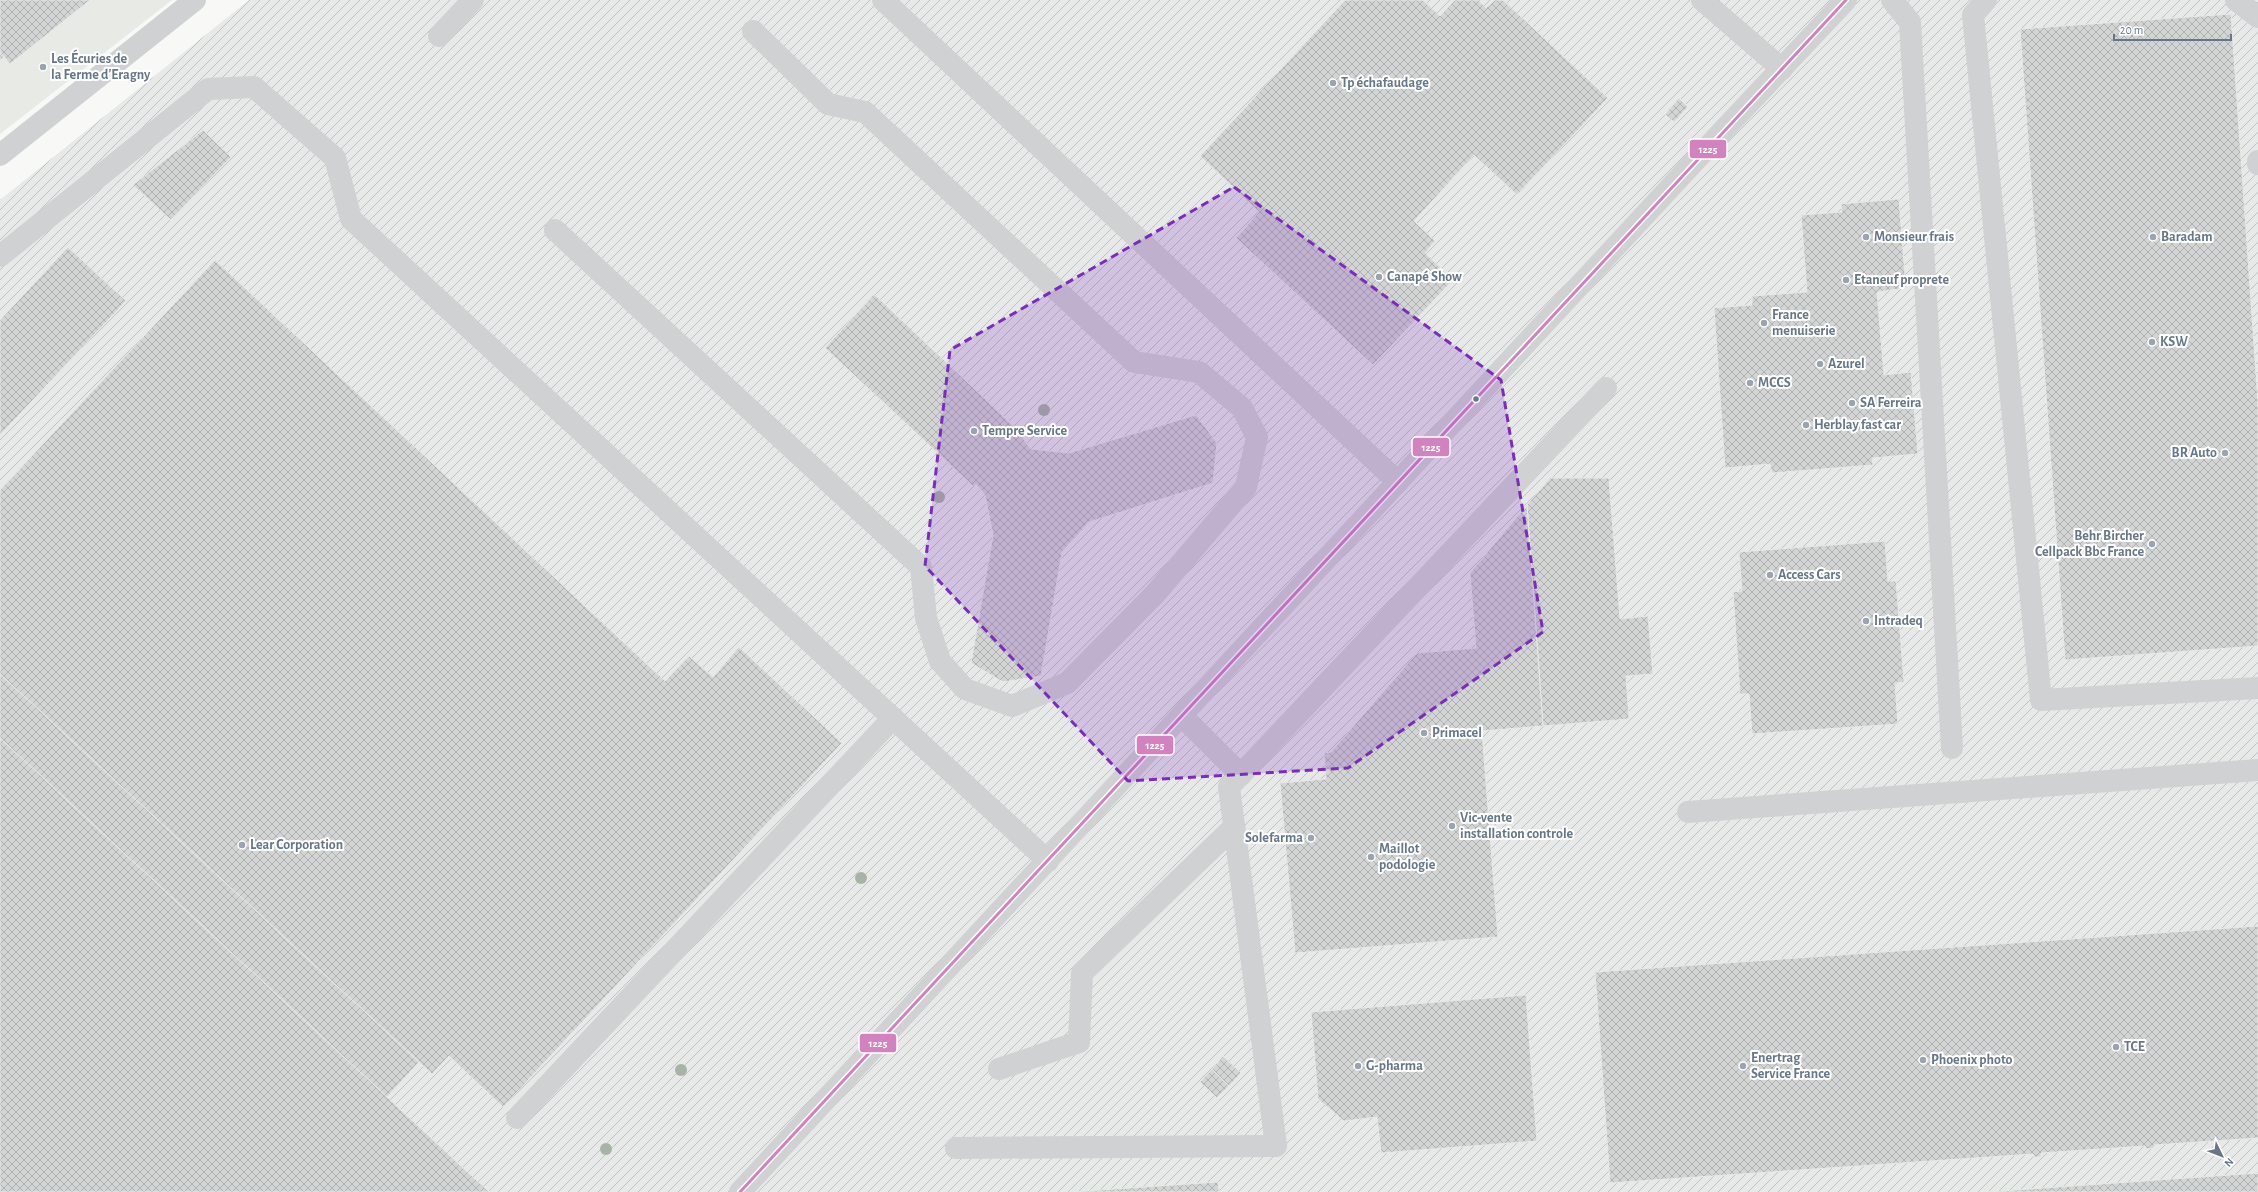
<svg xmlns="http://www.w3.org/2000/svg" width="2258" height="1192" font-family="'Alegreya Sans',sans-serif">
<defs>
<pattern id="industrial-furrows" width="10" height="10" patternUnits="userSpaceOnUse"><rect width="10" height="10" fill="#e7e8e8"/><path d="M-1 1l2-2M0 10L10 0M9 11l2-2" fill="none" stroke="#bfc1c2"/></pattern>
<pattern id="building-cross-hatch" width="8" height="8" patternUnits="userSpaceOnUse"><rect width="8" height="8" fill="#d3d4d4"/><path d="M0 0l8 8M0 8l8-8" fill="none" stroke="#afb1b2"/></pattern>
</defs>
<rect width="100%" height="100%" fill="#f8f8f7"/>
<polygon fill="url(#industrial-furrows)" points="249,0 2258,0 2258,1192 0,1192 0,200"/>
<polygon fill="#e8ebe5" points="0,0 172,0 0,134"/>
<g fill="url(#building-cross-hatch)" stroke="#e8e8e6">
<polygon points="0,0 90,0 10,64 0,52"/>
<polygon points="1345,0 1423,0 1440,16 1455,0 1478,0 1486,8 1495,0 1503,0 1608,98 1517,195 1474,155 1414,221 1435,241 1425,253 1453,280 1373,365 1236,238 1259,212 1200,156"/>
<polygon points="2231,14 2258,402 2258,646 2065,660 2020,29"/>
<polygon points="0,52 4,57 0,61"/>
<polygon points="1679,98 1688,107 1674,122 1665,114"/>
<polygon points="203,130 231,157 171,220 133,185"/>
<polygon points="1899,199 1906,288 1877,292 1884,375 1911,372 1918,454 1872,458 1873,465 1772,473 1770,464 1725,468 1714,308 1752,305 1752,296 1807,292 1801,215 1842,212 1841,204"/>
<polygon points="68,247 126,301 0,435 0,320"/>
<polygon points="215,260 665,681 689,656 713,677 739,647 842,743 503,1107 449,1056 432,1074 0,674 0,490"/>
<polygon points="874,294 1022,434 1021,436 1031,449 1069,453 1196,415 1217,443 1213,483 1089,522 1062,552 1041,676 1003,682 971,663 993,535 985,495 976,484 973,486 825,348"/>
<polygon points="1550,478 1609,478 1620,619 1648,616 1653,674 1626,676 1629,719 1543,726 1527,505"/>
<polygon points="1527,505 1543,726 1482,731 1498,937 1295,953 1280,783 1326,779 1324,753 1331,752 1417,653 1476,648 1470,573"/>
<polygon points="1885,541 1888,581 1896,581 1904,682 1895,683 1898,724 1752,734 1749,694 1740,694 1733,592 1742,591 1739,552"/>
<polygon points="0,674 419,1062 387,1097 0,738"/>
<polygon points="0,738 387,1097 489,1192 0,1192"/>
<polygon points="2258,926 2258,1138 2154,1145 2154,1148 2146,1149 2145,1146 2041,1153 2041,1157 2034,1157 2033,1154 1610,1183 1595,972"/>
<polygon points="1526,995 1537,1141 1381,1153 1377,1117 1344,1121 1318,1099 1311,1012"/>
<polygon points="1223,1056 1241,1073 1229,1086 1212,1069"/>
<polygon points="1212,1069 1229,1086 1217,1098 1200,1082"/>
<polygon points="2258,1173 2258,1192 1987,1192"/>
<polygon points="1218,1182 1219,1192 1070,1192"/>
</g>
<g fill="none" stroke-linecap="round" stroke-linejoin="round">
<g stroke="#d0d1d2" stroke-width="22">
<polyline points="883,0 1398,482"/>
<polyline points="1702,0 1782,69"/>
<polyline points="1892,0 1910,22 1952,748"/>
<polyline points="1986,0 1973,15 2041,700 2258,688"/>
<polyline points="2236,0 2258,17"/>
<polyline points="439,36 473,0"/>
<polyline points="2258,161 2258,164"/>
<polyline points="555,230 921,567 926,618 940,661 965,689 1012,706 1067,683 1155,594 1246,487 1257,437 1242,408 1199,372 1134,362 865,112 828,104 753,31"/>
<polyline points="0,256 208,89 254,87 335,158 351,219 1048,861"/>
<polyline points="1182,716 1241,775"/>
<polyline points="1688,812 2258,770"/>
<polyline points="999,1069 1079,1042 1082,973 1234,827"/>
<polyline points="517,1118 893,718"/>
<polyline points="956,1148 1276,1146 1229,787 1606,388"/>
</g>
<g stroke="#d0d1d2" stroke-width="22">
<polyline points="0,155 195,0"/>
<polyline points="740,1192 1717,137 1846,0"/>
</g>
<g stroke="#fff" stroke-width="6">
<polyline id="bus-1" points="740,1192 1846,0"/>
</g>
<use href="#bus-1" stroke="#d282be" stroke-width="3"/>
</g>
<g fill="#a7b3a4">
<circle cx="1044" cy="410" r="6"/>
<circle cx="939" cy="497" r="6"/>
<circle cx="861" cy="878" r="6"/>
<circle cx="681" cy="1070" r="6"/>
<circle cx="606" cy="1149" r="6"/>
</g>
<path fill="#7b2cbf" fill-opacity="0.2" stroke="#7b2cbf" stroke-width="3" stroke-dasharray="8 5" stroke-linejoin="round" d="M1234,187L1501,380L1543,632L1348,768L1128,781L925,566L950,350Z"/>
<g fill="#99a4b0" stroke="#fff" stroke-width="1.5">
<circle cx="43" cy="67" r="4"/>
<circle cx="1333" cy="83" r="4"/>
<circle cx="1866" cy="237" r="4"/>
<circle cx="2153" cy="237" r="4"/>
<circle cx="1379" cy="277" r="4"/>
<circle cx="1846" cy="280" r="4"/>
<circle cx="1764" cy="323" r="4"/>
<circle cx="2152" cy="342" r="4"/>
<circle cx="1820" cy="364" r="4"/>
<circle cx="1750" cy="383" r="4"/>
<circle cx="1852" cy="403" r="4"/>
<circle cx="1806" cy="425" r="4"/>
<circle cx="974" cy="431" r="4"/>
<circle cx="2225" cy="453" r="4"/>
<circle cx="2152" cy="544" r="4"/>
<circle cx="1770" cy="575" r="4"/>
<circle cx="1866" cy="621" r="4"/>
<circle cx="1424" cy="733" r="4"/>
<circle cx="1452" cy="826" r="4"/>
<circle cx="1311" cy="838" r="4"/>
<circle cx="242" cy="845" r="4"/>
<circle cx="1371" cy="857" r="4"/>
<circle cx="2116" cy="1047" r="4"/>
<circle cx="1923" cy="1060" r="4"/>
<circle cx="1358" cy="1066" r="4"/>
<circle cx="1743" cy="1066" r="4"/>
</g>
<circle fill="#667789" stroke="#fff" stroke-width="1.5" cx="1476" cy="399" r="3.5"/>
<g text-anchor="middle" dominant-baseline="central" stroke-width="4" stroke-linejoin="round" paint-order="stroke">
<g font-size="14" font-weight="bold" fill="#667789" stroke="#fff" text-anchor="start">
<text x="51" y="59">Les Écuries de<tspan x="51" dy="16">la Ferme d'Eragny</tspan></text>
<text x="1341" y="83">Tp échafaudage</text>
<text x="1874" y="237">Monsieur frais</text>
<text x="2161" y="237">Baradam</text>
<text x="1387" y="277">Canapé Show</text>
<text x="1854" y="280">Etaneuf proprete</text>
<text x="1772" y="315">France<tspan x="1772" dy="16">menuiserie</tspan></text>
<text x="2160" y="342">KSW</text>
<text x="1828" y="364">Azurel</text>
<text x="1758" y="383">MCCS</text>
<text x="1860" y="403">SA Ferreira</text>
<text x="1814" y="425">Herblay fast car</text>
<text x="982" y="431">Tempre Service</text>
<text x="2217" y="453" text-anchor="end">BR Auto</text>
<text x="2144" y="536" text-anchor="end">Behr Bircher<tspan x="2144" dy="16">Cellpack Bbc France</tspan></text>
<text x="1778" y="575">Access Cars</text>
<text x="1874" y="621">Intradeq</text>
<text x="1432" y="733">Primacel</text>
<text x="1460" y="818">Vic-vente<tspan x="1460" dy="16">installation controle</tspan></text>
<text x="1303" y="838" text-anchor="end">Solefarma</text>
<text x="250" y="845">Lear Corporation</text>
<text x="1379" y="849">Maillot<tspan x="1379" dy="16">podologie</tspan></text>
<text x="2124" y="1047">TCE</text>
<text x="1751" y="1058">Enertrag<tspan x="1751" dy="16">Service France</tspan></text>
<text x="1931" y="1060">Phoenix photo</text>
<text x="1366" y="1066">G-pharma</text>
</g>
</g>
<g stroke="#fff" stroke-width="1.5">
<rect x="1689" y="139" width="38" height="20" rx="4" fill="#d282be"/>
<rect x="1412" y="437" width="38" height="20" rx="4" fill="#d282be"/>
<rect x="1136" y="735" width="38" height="20" rx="4" fill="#d282be"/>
<rect x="859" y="1033" width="38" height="20" rx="4" fill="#d282be"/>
</g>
<g font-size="11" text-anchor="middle" font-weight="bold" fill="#fff">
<text x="1708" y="153">1225</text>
<text x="1431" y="451">1225</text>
<text x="1155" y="749">1225</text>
<text x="878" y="1047">1225</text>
</g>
<g transform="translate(2222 1156) rotate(133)" stroke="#ffffff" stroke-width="3" paint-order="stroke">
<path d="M0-3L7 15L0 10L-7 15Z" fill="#667789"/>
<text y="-6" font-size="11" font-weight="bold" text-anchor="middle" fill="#667789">N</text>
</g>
<path d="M2114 34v6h117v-6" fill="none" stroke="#667789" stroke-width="2"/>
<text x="2120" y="34" font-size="12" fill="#667789" stroke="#ffffff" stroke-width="3" paint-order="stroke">20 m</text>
</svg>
